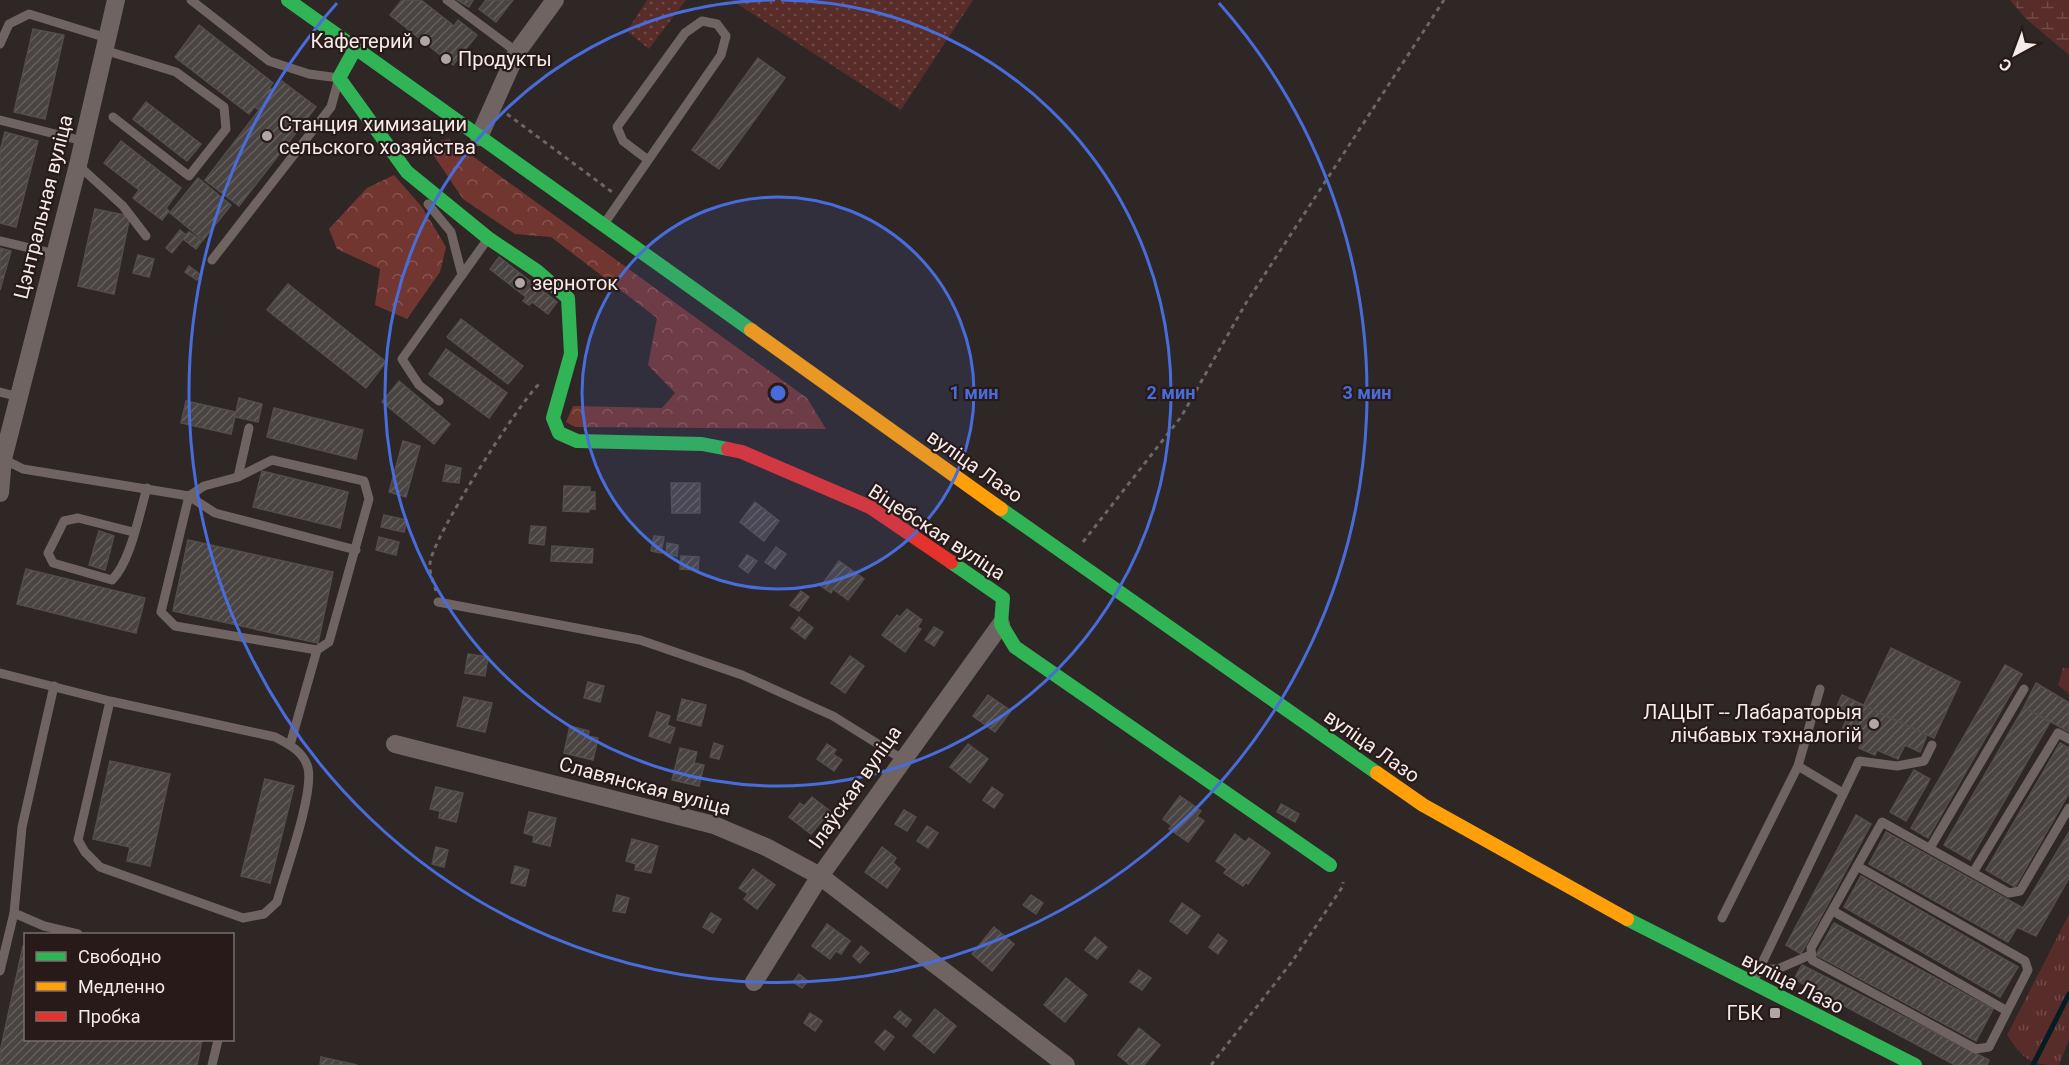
<svg xmlns="http://www.w3.org/2000/svg" width="2069" height="1065" font-family="Roboto,sans-serif">
<defs>
<pattern id="grass-tufts" width="24" height="20" patternUnits="userSpaceOnUse" patternTransform="scale(1.5)"><rect width="24" height="20" fill="#572c29"/><path d="M3 7l-1-3M5 7V3M7 7l1-3M15 17l-1-3M17 17v-4M19 17l1-3" fill="none" stroke="#704b48"/></pattern>
<pattern id="forest-crowns" width="20" height="18" patternUnits="userSpaceOnUse" patternTransform="scale(1.5)"><rect width="20" height="18" fill="#723631"/><path d="M2 6a3 3 0 1 1 6 0M12 15a3 3 0 1 1 6 0" fill="none" stroke="#87534f"/></pattern>
<pattern id="wetland-marsh" width="20" height="14" patternUnits="userSpaceOnUse" patternTransform="scale(1.5)"><rect width="20" height="14" fill="#572c29"/><path d="M1 5h8M5 5V1M11 12h8M15 12V8" fill="none" stroke="#704b48"/></pattern>
<pattern id="garden-dots" width="8" height="8" patternUnits="userSpaceOnUse" patternTransform="scale(1.5)"><rect width="8" height="8" fill="#572c29"/><path d="M2 2h.1M6 6h.1" fill="none" stroke="#704b48" stroke-width="1.8" stroke-linecap="round"/></pattern>
<pattern id="building-hatch" width="6" height="6" patternUnits="userSpaceOnUse" patternTransform="scale(1.5)"><rect width="6" height="6" fill="#494342"/><path d="M-1 1l2-2M0 6l6-6M5 7l2-2" fill="none" stroke="#645e5d"/></pattern>
</defs>
<rect width="100%" height="100%" fill="#2e2726"/>
<g fill="url(#grass-tufts)">
<polygon points="2063,668 2069,668 2069,694 2058,685"/>
<path d="M2069,914V1040L2059,1065C2029,1065 2024,1060 2007,1035Z"/>
</g>
<g fill="url(#forest-crowns)">
<polygon points="449,139 807,398 826,429 575,427 566,422 573,406 662,408 675,393 648,365 657,318 551,237 515,234 463,199 426,144"/>
<polygon points="394,175 422,207 446,247 440,272 407,319 375,305 380,269 337,249 329,229 367,188"/>
</g>
<polygon fill="url(#wetland-marsh)" points="2010,0 2069,0 2069,55 2026,19"/>
<g fill="url(#garden-dots)">
<polygon points="647,0 686,0 649,49 627,31"/>
<polygon points="731,0 973,0 901,110"/>
</g>
<g fill="none" stroke-linecap="round" stroke-linejoin="round">
<polyline stroke="#041c22" stroke-width="5" points="2033,1065 2069,994"/>
</g>
<g fill="url(#building-hatch)" stroke="#534d4c" stroke-width="1.5">
<polygon points="402,0 421,0 454,26 458,20 477,35 453,65 390,15"/>
<polygon points="457,0 473,0 469,7"/>
<polygon points="486,0 513,0 496,22 479,9"/>
<polygon points="199,25 273,83 249,114 175,57"/>
<polygon points="33,29 64,35 45,119 14,112"/>
<polygon points="758,58 785,78 719,169 692,150"/>
<polygon points="282,81 316,107 239,206 205,180 259,110 255,107 269,87 274,91"/>
<polygon points="146,102 201,144 187,161 133,119"/>
<polygon points="5,132 38,141 16,227 0,223 0,151"/>
<polygon points="121,141 181,188 166,208 169,211 162,220 133,198 139,190 104,163"/>
<polygon points="198,178 231,205 203,240 170,213"/>
<polygon points="95,209 130,216 114,294 78,286"/>
<polygon points="180,230 186,235 189,232 202,241 196,249 183,239 172,253 166,248"/>
<polygon points="0,248 11,251 0,290"/>
<polygon points="138,255 154,259 149,277 133,273"/>
<polygon points="499,257 557,302 548,314 532,302 529,305 523,301 526,297 490,269"/>
<polygon points="189,266 201,275 197,280 185,272"/>
<polygon points="288,284 386,362 366,388 267,310"/>
<polygon points="461,319 523,366 508,384 447,337"/>
<polygon points="446,349 507,393 489,418 429,374"/>
<polygon points="399,381 450,424 434,444 382,402"/>
<polygon points="239,398 262,404 258,422 235,417"/>
<polygon points="186,401 236,412 231,434 181,423"/>
<polygon points="274,408 363,430 356,459 267,437"/>
<polygon points="403,441 420,446 406,497 389,492"/>
<polygon points="446,465 461,468 459,483 443,481"/>
<polygon points="262,471 348,492 340,528 253,507"/>
<polygon points="671,483 700,483 700,513 672,513"/>
<polygon points="564,486 590,487 590,492 595,492 595,509 589,509 589,512 563,511"/>
<polygon points="755,502 779,521 764,541 740,522"/>
<polygon points="384,515 407,520 404,532 381,527"/>
<polygon points="531,526 546,527 544,545 529,543"/>
<polygon points="99,531 114,536 105,570 89,565"/>
<polygon points="654,536 664,537 661,553 651,551"/>
<polygon points="379,537 399,542 396,555 376,550"/>
<polygon points="188,540 333,572 318,643 173,611"/>
<polygon points="667,543 678,545 677,556 666,554"/>
<polygon points="552,546 593,549 592,563 551,561"/>
<polygon points="776,547 786,554 775,569 765,562"/>
<polygon points="747,555 757,561 748,573 739,566"/>
<polygon points="681,556 699,557 698,570 680,569"/>
<polygon points="839,561 864,579 848,600 833,589 831,593 821,586"/>
<polygon points="26,569 145,598 136,633 17,604"/>
<polygon points="801,591 809,597 799,611 790,605"/>
<polygon points="907,609 922,620 917,627 921,629 905,652 882,635 897,615 900,617"/>
<polygon points="799,617 813,628 805,639 791,628"/>
<polygon points="934,627 943,632 934,646 925,640"/>
<polygon points="1891,648 1960,682 1934,738 1864,705"/>
<polygon points="468,654 488,657 485,676 465,673"/>
<polygon points="850,656 864,666 845,693 831,683"/>
<polygon points="2005,665 2022,674 1928,838 1911,828"/>
<polygon points="588,682 604,686 600,702 584,698"/>
<polygon points="2036,683 2069,703 2069,732 2024,707"/>
<polygon points="988,695 1011,711 995,732 973,716"/>
<polygon points="1842,695 1927,735 1920,752 1905,745 1898,759 1877,750 1875,755 1859,748 1862,741 1841,731 1848,717 1835,711"/>
<polygon points="464,697 492,703 485,732 457,726"/>
<polygon points="682,699 706,705 701,726 677,720"/>
<polygon points="2024,707 2050,722 1970,860 1944,845"/>
<polygon points="657,712 670,716 667,725 675,728 670,743 649,736"/>
<polygon points="570,726 589,731 588,736 598,738 593,760 564,753"/>
<polygon points="714,743 723,746 719,759 710,757"/>
<polygon points="2060,743 2069,748 2069,793 2015,887 1986,870"/>
<polygon points="827,744 836,750 833,754 842,760 834,771 817,759"/>
<polygon points="968,744 988,759 970,783 950,767"/>
<polygon points="680,748 697,752 694,763 704,765 699,786 672,780"/>
<polygon points="110,761 170,774 150,866 127,861 130,847 93,839"/>
<polygon points="1914,770 1930,779 1906,821 1890,812"/>
<polygon points="265,779 294,786 270,883 241,876"/>
<polygon points="436,787 463,793 456,822 439,818 440,811 430,809"/>
<polygon points="992,787 1003,795 994,808 983,800"/>
<polygon points="1180,796 1201,811 1197,816 1204,821 1188,842 1169,829 1172,826 1163,819"/>
<polygon points="812,797 830,811 811,834 789,817 800,803 804,806"/>
<polygon points="1281,804 1299,814 1295,822 1277,812"/>
<polygon points="904,810 916,817 907,831 895,824"/>
<polygon points="529,812 556,818 550,846 533,842 534,836 524,833"/>
<polygon points="1856,815 1871,824 1801,954 1786,945"/>
<polygon points="927,826 938,833 928,848 917,841"/>
<polygon points="1886,832 2023,908 2069,832 2069,878 2036,936 2017,927 2008,942 1869,864"/>
<polygon points="1235,834 1245,842 1249,838 1270,853 1248,884 1246,882 1243,886 1224,873 1227,869 1216,861"/>
<polygon points="632,839 658,846 651,873 635,870 636,864 626,861"/>
<polygon points="436,847 448,850 444,867 432,864"/>
<polygon points="882,847 896,858 893,863 900,869 887,888 865,872"/>
<polygon points="515,866 529,870 525,886 511,883"/>
<polygon points="753,869 775,885 757,909 744,899 748,894 739,888"/>
<polygon points="1861,876 2018,967 2000,997 1844,907"/>
<polygon points="617,895 629,898 625,913 613,911"/>
<polygon points="1031,895 1043,903 1036,914 1023,905"/>
<polygon points="1182,903 1200,916 1187,934 1170,921"/>
<polygon points="711,913 721,919 713,933 703,927"/>
<polygon points="1834,923 1993,1009 1976,1041 1816,955"/>
<polygon points="827,924 850,941 841,954 836,951 830,959 812,946"/>
<polygon points="994,927 1014,944 992,971 972,954"/>
<polygon points="1218,934 1227,941 1218,954 1209,947"/>
<polygon points="1095,937 1107,947 1097,959 1085,950"/>
<polygon points="23,946 26,947 26,1040 202,1040 197,1065 0,1065 0,1052"/>
<polygon points="861,946 869,953 860,963 853,956"/>
<polygon points="1802,965 1989,1060 1987,1065 1955,1065 1794,979"/>
<polygon points="1139,970 1151,978 1142,990 1130,982"/>
<polygon points="799,974 808,981 802,988 793,982"/>
<polygon points="1066,978 1087,995 1065,1022 1044,1005"/>
<polygon points="935,1009 956,1026 934,1053 913,1036"/>
<polygon points="900,1011 911,1020 906,1027 894,1017"/>
<polygon points="810,1013 822,1021 815,1031 804,1023"/>
<polygon points="1139,1028 1160,1045 1144,1065 1130,1065 1118,1055"/>
<polygon points="885,1030 894,1037 884,1050 875,1042"/>
<polygon points="321,1057 357,1065 320,1065"/>
</g>
<g fill="none" stroke-linecap="round" stroke-linejoin="round">
<g stroke="#6e6564" stroke-width="3" stroke-dasharray="4.5 4.5" stroke-linecap="butt">
<polyline points="507,114 612,192"/>
<polyline points="1083,542 1181,417 1246,303 1444,0"/>
<path d="M436,591C434,583 429,573 430,564C430,541 519,403 539,384"/>
<polyline points="1211,1065 1291,963 1343,886 1343,882"/>
</g>
<g stroke="#6f6462" stroke-width="9">
<polyline points="191,0 269,61 309,74 339,78 331,107 212,260"/>
<polyline points="447,0 517,52"/>
<polyline points="0,44 9,24 29,14 107,38"/>
<polyline points="104,50 176,72 224,107 226,129 189,176 113,117"/>
<polyline points="0,120 83,141"/>
<polyline points="78,165 123,206 146,236"/>
<polyline points="428,204 451,232 462,275"/>
<polyline points="604,224 721,55 726,36 717,24 702,21 685,33 617,127 623,141 648,160"/>
<polyline points="0,241 55,254"/>
<polyline points="0,392 19,397"/>
<polyline points="439,401 419,385 402,359 487,240"/>
<polyline points="3,459 23,469 189,496 215,513 356,550"/>
<polygon points="272,460 364,481 369,499 329,642 317,650 175,626 161,612 189,496 204,486 238,477"/>
<polyline points="238,477 249,428"/>
<path d="M133,532L78,518L64,521L48,553L53,563L112,580C131,561 139,514 147,488"/>
<polyline points="438,602 640,640 742,675 833,716 902,759"/>
<path d="M0,673L110,701L275,737C289,744 304,752 308,768C314,794 285,873 277,902L264,914L243,918L100,867L85,852L78,840L110,701"/>
<polyline points="290,745 317,650"/>
<polyline points="1798,766 1820,689"/>
<polyline points="1930,848 2024,689"/>
<polyline points="1857,866 2025,961 2028,970 1989,1047 1976,1049 1812,960 1811,948 1882,822 2009,893 2020,891 2069,808"/>
<polyline points="1974,871 2058,733 2069,739"/>
<polyline points="1833,911 2007,1011"/>
<polyline points="14,913 44,926 78,934"/>
<polyline points="1722,918 1798,766 1843,793"/>
<polyline points="1759,969 1778,969 1810,955"/>
<polyline points="0,971 14,913 22,827 54,686"/>
<polyline points="1753,982 1859,761 1897,766 1924,761 1932,745"/>
<polyline points="212,1065 218,1040"/>
</g>
<g stroke="#6f6462" stroke-width="18">
<polyline points="479,137 517,52 555,0"/>
<polyline points="0,493 3,459 78,165 116,0"/>
<polyline points="395,744 714,825 766,847 820,876 1066,1065"/>
<polyline points="754,982 820,876 1001,624"/>
</g>
<g stroke="#30b455" stroke-width="14">
<polyline points="288,0 751,330"/>
<polyline points="355,49 339,78 407,172 488,238 537,271 568,298 571,354 553,418 559,433 577,441 702,444 728,449"/>
<polyline points="1001,509 1377,773"/>
<polyline points="951,562 1003,598 1001,624 1015,647 1330,865"/>
<polyline points="1627,919 1915,1065"/>
</g>
<g stroke="#ff9f0a" stroke-width="14">
<polyline points="751,330 1001,509"/>
<polyline points="1377,773 1423,805 1627,919"/>
</g>
<polyline stroke="#e5322d" stroke-width="14" points="728,449 742,452 870,507 951,562"/>
</g>
<circle cx="778" cy="393" r="196" fill="#486ddb" fill-opacity=".12"/>
<g fill="none" stroke="#486ddb" stroke-width="3">
<circle cx="778" cy="393" r="196"/>
<path d="M781 0A393 393 0 1 1 775 0"/>
<path d="M1219 3A589 589 0 1 1 337 3"/>
</g>
<g fill="#afa6a5" stroke="#281a19" stroke-width="2">
<circle cx="425" cy="41" r="6"/>
<circle cx="446" cy="59" r="6"/>
<circle cx="267" cy="136" r="6"/>
<circle cx="520" cy="283" r="6"/>
<circle cx="1874" cy="724" r="6"/>
<rect x="1769" y="1007" width="12" height="12" rx="3"/>
</g>
<g text-anchor="middle" dominant-baseline="central" stroke-width="4.5" stroke-linejoin="round" paint-order="stroke">
<g font-size="20" fill="#f5ebe9" stroke="#281a19" text-anchor="end">
<text x="413" y="41">Кафетерий</text>
<text x="458" y="59" text-anchor="start">Продукты</text>
<text x="279" y="124" text-anchor="start">Станция химизации<tspan x="279" dy="23">сельского хозяйства</tspan></text>
<text x="532" y="283" text-anchor="start">зерноток</text>
<text x="1862" y="712">ЛАЦЫТ -- Лабараторыя<tspan x="1862" dy="23">лічбавых тэхналогій</tspan></text>
<text x="1763" y="1013">ГБК</text>
</g>
<g font-size="20" fill="#f5ebe9" stroke="#281a19">
<text transform="translate(43 207) rotate(-76)">Цэнтральная вуліца</text>
<text transform="translate(975 466) rotate(35)">вуліца Лазо</text>
<text transform="translate(937 532) rotate(33)">Віцебская вуліца</text>
<text transform="translate(1372 746) rotate(35)">вуліца Лазо</text>
<text transform="translate(645 786) rotate(15)">Славянская вуліца</text>
<text transform="translate(855 787) rotate(-55)">Ілаўская вуліца</text>
<text transform="translate(1793 983) rotate(27)">вуліца Лазо</text>
</g>
</g>
<circle cx="778" cy="393" r="9" fill="#486ddb" stroke="#281a19" stroke-width="3"/>
<g font-size="18" text-anchor="middle" font-weight="bold" fill="#486ddb" stroke="#281a19" stroke-width="4.5" stroke-linejoin="round" paint-order="stroke">
<text x="974" y="399">1 мин</text>
<text x="1171" y="399">2 мин</text>
<text x="1367" y="399">3 мин</text>
</g>
<rect x="24" y="933" width="210" height="108" fill="#281a19" stroke="#7a6e6c" stroke-width="1.5"/>
<rect x="36" y="952" width="30" height="9" fill="#30b455" stroke="#7a6e6c" stroke-width="1.5"/>
<text x="78" y="963" font-size="18" fill="#f5ebe9">Свободно</text>
<rect x="36" y="982" width="30" height="9" fill="#ff9f0a" stroke="#7a6e6c" stroke-width="1.5"/>
<text x="78" y="993" font-size="18" fill="#f5ebe9">Медленно</text>
<rect x="36" y="1012" width="30" height="9" fill="#e5322d" stroke="#7a6e6c" stroke-width="1.5"/>
<text x="78" y="1023" font-size="18" fill="#f5ebe9">Пробка</text>
<g transform="translate(2015 54) rotate(221)" stroke="#281a19" stroke-width="4.5" paint-order="stroke">
<path d="M0-4.5L10 22L0 15L-10 22Z" fill="#f5ebe9"/>
<text y="-9" font-size="16" font-weight="bold" text-anchor="middle" fill="#f5ebe9">С</text>
</g>
</svg>
